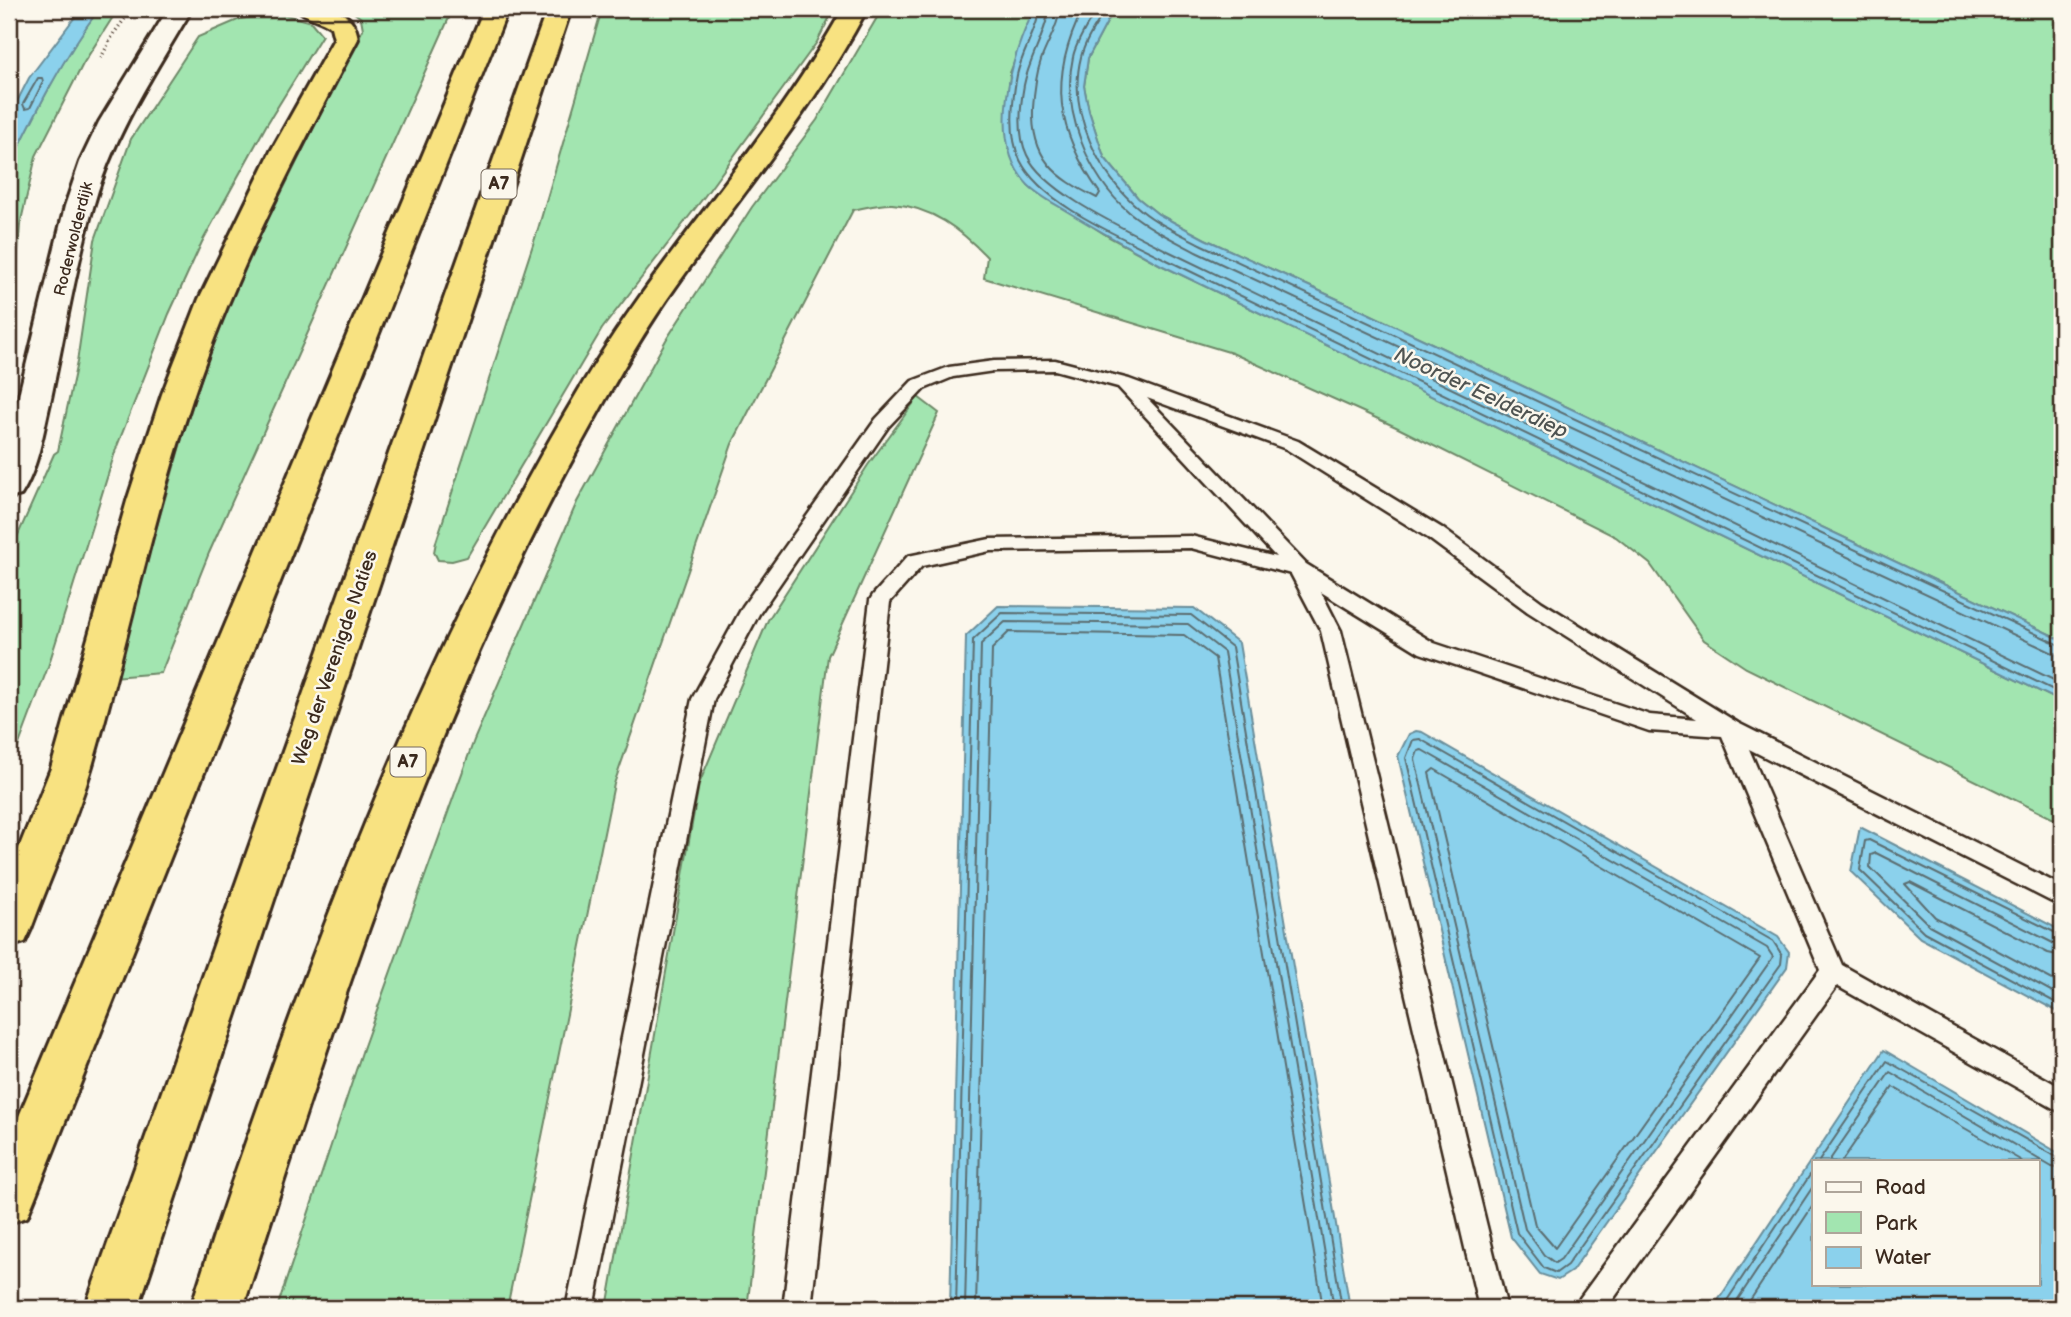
<svg xmlns="http://www.w3.org/2000/svg" width="2071" height="1317" font-family="'Balsamiq Sans',sans-serif">
<rect width="100%" height="100%" fill="#fbf7ec"/>
<filter id="ink" filterUnits="userSpaceOnUse"><feTurbulence type="fractalNoise" baseFrequency=".0143" numOctaves="2"/><feDisplacementMap in="SourceGraphic" scale="14" xChannelSelector="R" yChannelSelector="G"/><feConvolveMatrix kernelMatrix="1 2 1 2 8 2 1 2 1" color-interpolation-filters="sRGB"/></filter>
<g filter="url(#ink)">
<g fill="#a2e5b0" stroke="#6e8867" stroke-width="2">
<path d="M99,9H118L83,64L36,156L20,225L16,279L9,323V167C36,112 62,58 99,9Z"/>
<polygon points="349,9 453,9 209,553 161,673 114,677 183,435 224,308 363,29 361,18"/>
<polygon points="602,9 834,9 817,42 704,197 602,329 467,557 452,561 438,560 434,552 436,542 538,229"/>
<path d="M882,9H1035L1010,73L1009,91L1028,185L1109,237L1161,265L2062,702V823L1746,668L1704,640L1650,564L1616,537L1396,427L1232,353L984,278L987,257C960,229 932,207 892,204C880,203 865,208 853,210L732,444L614,784L507,1308H277L364,1046L474,740L577,502L666,340L752,207L817,120Z"/>
<polygon points="1114,9 2062,9 2062,640 1344,302 1205,239 1158,214 1138,198 1104,157 1089,111 1084,86 1088,58"/>
<polygon points="279,13 311,22 322,35 267,124 202,242 169,314 116,449 48,667 9,771 9,555 54,454 58,451 77,362 95,240 131,139 198,37 240,19"/>
<polygon points="918,397 939,413 828,656 747,1308 607,1308 699,784 768,620 868,465"/>
</g>
<g fill="#8bd1ec" stroke="#6b8e9a" stroke-width="2" fill-rule="evenodd">
<path d="M81,9H99C62,59 36,112 9,167V117L29,78Z"/>
<path d="M1035,9H1114L1088,58L1084,86L1089,111L1104,157L1138,198L1158,214L1205,239L1344,302L2062,640V702L1161,265C1130,248 1099,231 1068,212C1055,204 1039,196 1028,185C987,143 1010,54 1035,9Z"/>
<polygon points="998,606 1194,608 1239,643 1350,1308 950,1308 966,636"/>
<polygon points="1416,731 1422,732 1778,937 1789,952 1787,967 1572,1271 1558,1280 1540,1274 1511,1237 1398,756 1409,734"/>
<polygon points="1860,827 2062,931 2062,1014 1920,938 1851,872"/>
<path d="M1884,1050L2062,1155V1308H1713ZM2038,1161V1284H1814V1161Z"/>
</g>
<g fill="none" stroke-linecap="round" stroke-linejoin="round">
<g stroke="#5b6d70" stroke-width="2">
<path d="M1040,9C1036,32 1022,52 1017,75C1012,101 1008,135 1020,160C1042,205 1122,237 1165,259L2062,694"/>
<path d="M1049,9C1045,36 1029,59 1024,85C1020,107 1017,135 1027,155C1045,194 1130,231 1168,251L2062,684"/>
<path d="M1060,9C1058,28 1047,42 1041,60C1036,75 1034,92 1033,108C1031,159 1055,177 1097,198L1100,193C1056,131 1048,78 1083,9"/>
<path d="M1096,9C1089,24 1076,41 1073,57C1061,110 1088,177 1129,212C1150,229 1174,240 1198,253L2053,653L2062,654"/>
<path d="M1106,9C1097,24 1085,40 1081,57C1067,112 1099,176 1141,210C1159,225 1181,234 1202,245L2062,646"/>
<polygon points="38,78 42,78 43,82 30,108 25,109 23,104"/>
<polygon points="1420,739 1773,941 1782,955 1781,964 1567,1265 1556,1273 1544,1268 1517,1233 1406,758 1413,740"/>
<polygon points="1422,750 1767,948 1773,957 1561,1259 1555,1263 1544,1255 1525,1229 1415,759 1418,751"/>
<polygon points="1434,769 1760,958 1555,1248 1535,1225 1429,773"/>
<polyline points="2062,936 1869,840 1865,841 1860,870 1924,932 2062,1006"/>
<polyline points="2062,945 2053,943 1876,853 1871,855 1870,867 1929,925 2062,997"/>
<polyline points="2062,956 2048,953 1910,882 1905,884 1935,917 2062,985"/>
<polyline points="1819,1161 1887,1061 2062,1160"/>
<polyline points="1829,1161 1890,1072 2052,1167 2062,1169"/>
<polyline points="1842,1161 1893,1087 2022,1161"/>
<polyline points="956,1308 973,640 1002,613 1191,615 1232,647 1342,1308"/>
<polyline points="965,1308 981,644 1005,622 1188,624 1224,652 1334,1308"/>
<polyline points="976,1308 992,649 1009,632 1184,635 1215,658 1323,1308"/>
<polyline points="1722,1308 1814,1169"/>
<polyline points="1732,1308 1814,1185"/>
<polyline points="1745,1308 1814,1204"/>
</g>
<g stroke="#3b2a1e" stroke-width="5">
<path id="lane" d="M1055,360L1129,379L1298,441L1442,528L1542,602L1738,723L2062,886V907L1749,749L1842,965L2062,1088V1113L1837,986L1607,1308H1576L1580,1298L1820,970L1722,736L1649,731L1420,653L1321,592L1341,631L1507,1308H1479L1321,631L1291,574L1191,548L990,551L922,566L890,602L811,1308H783L870,600L873,595L908,556L990,539L1191,536L1276,557L1118,387L1055,370L994,371L953,377L924,389L888,427L759,614L714,699L594,1308H566L692,699L743,606L876,419L912,381L949,367L994,361ZM1147,398L1286,449L1428,538L1528,612L1697,719L1650,715L1434,643L1306,564Z"/>
</g>
<g stroke="#3b2a1e" stroke-width="6">
<path id="secondary" d="M168,9H192C155,72 114,133 94,204C75,269 64,337 50,403C43,432 38,469 21,495L9,498V436L65,206L80,162L99,122Z"/>
</g>
<g stroke="#3b2a1e" stroke-width="6">
<g id="highway">
<path d="M298,9C324,8 354,6 358,39C297,154 236,270 194,394C153,516 128,642 92,766C76,821 51,875 31,929L25,942L9,947V873L51,768L127,501L162,394L199,299L271,151L334,39L331,27C321,19 305,18 298,9Z"/>
<polygon points="484,9 508,9 34,1200 27,1217 9,1223 9,1140"/>
<polygon points="547,9 571,9 138,1308 85,1308"/>
<path d="M843,9H867C814,109 742,193 677,285C646,328 619,375 593,422C435,704 341,1002 243,1308H191C217,1222 248,1136 278,1051C361,819 456,594 583,383C661,252 769,142 843,9Z"/>
</g>
</g>
<polyline stroke="#3b2a1e" stroke-width="3.5" stroke-dasharray="1 3.5" stroke-linecap="butt" points="101,58 114,33 130,12"/>
<use href="#lane" fill="#fbf7ec" fill-rule="evenodd"/>
<use href="#secondary" fill="#fbf7ec" fill-rule="evenodd"/>
<use href="#highway" fill="#f8e281" fill-rule="evenodd"/>
</g>
</g>
<g text-anchor="middle" dominant-baseline="central" stroke-width="5" stroke-linejoin="round" paint-order="stroke">
<g font-size="16" fill="#3b2a1e" stroke="#fbf7ec">
<text transform="translate(74 239) rotate(-76)">Roderwolderdijk</text>
</g>
<g fill="#fbf7ec" stroke="#75685c" stroke-width="2">
<rect x="481.5" y="169.5" width="35" height="29" rx="5"/>
<rect x="390.5" y="747.5" width="35" height="29" rx="5"/>
</g>
<g font-size="18" font-weight="bold" fill="#3b2a1e">
<text x="499" y="184">A7</text>
<text x="408" y="762">A7</text>
</g>
<g font-size="19" fill="#3b2a1e" stroke="#fbf7ec">
<text transform="translate(335 658) rotate(-71)">Weg der Verenigde Naties</text>
</g>
<g font-size="21" font-style="italic" fill="#4f5452" stroke="#fbf7ec">
<text transform="translate(1481 393) rotate(25)">Noorder Eelderdiep</text>
</g>
</g>
<rect width="2071" height="1317" fill="none" stroke="#fbf7ec" stroke-width="35"/>
<rect x="18" y="18" width="2036" height="1282" fill="none" stroke="#3b2a1e" stroke-width="2.5" filter="url(#ink)"/>
<rect x="1812" y="1160" width="228" height="126" fill="#fbf7ec" stroke="#aea59a" stroke-width="2"/>
<rect x="1826" y="1182" width="35" height="10" fill="#fbf7ec" stroke="#aea59a" stroke-width="2"/>
<text x="1875" y="1194" font-size="21" fill="#3b2a1e">Road</text>
<rect x="1826" y="1212" width="35" height="21" fill="#a2e5b0" stroke="#aea59a" stroke-width="2"/>
<text x="1875" y="1230" font-size="21" fill="#3b2a1e">Park</text>
<rect x="1826" y="1247" width="35" height="21" fill="#8bd1ec" stroke="#aea59a" stroke-width="2"/>
<text x="1875" y="1264" font-size="21" fill="#3b2a1e">Water</text>
</svg>
